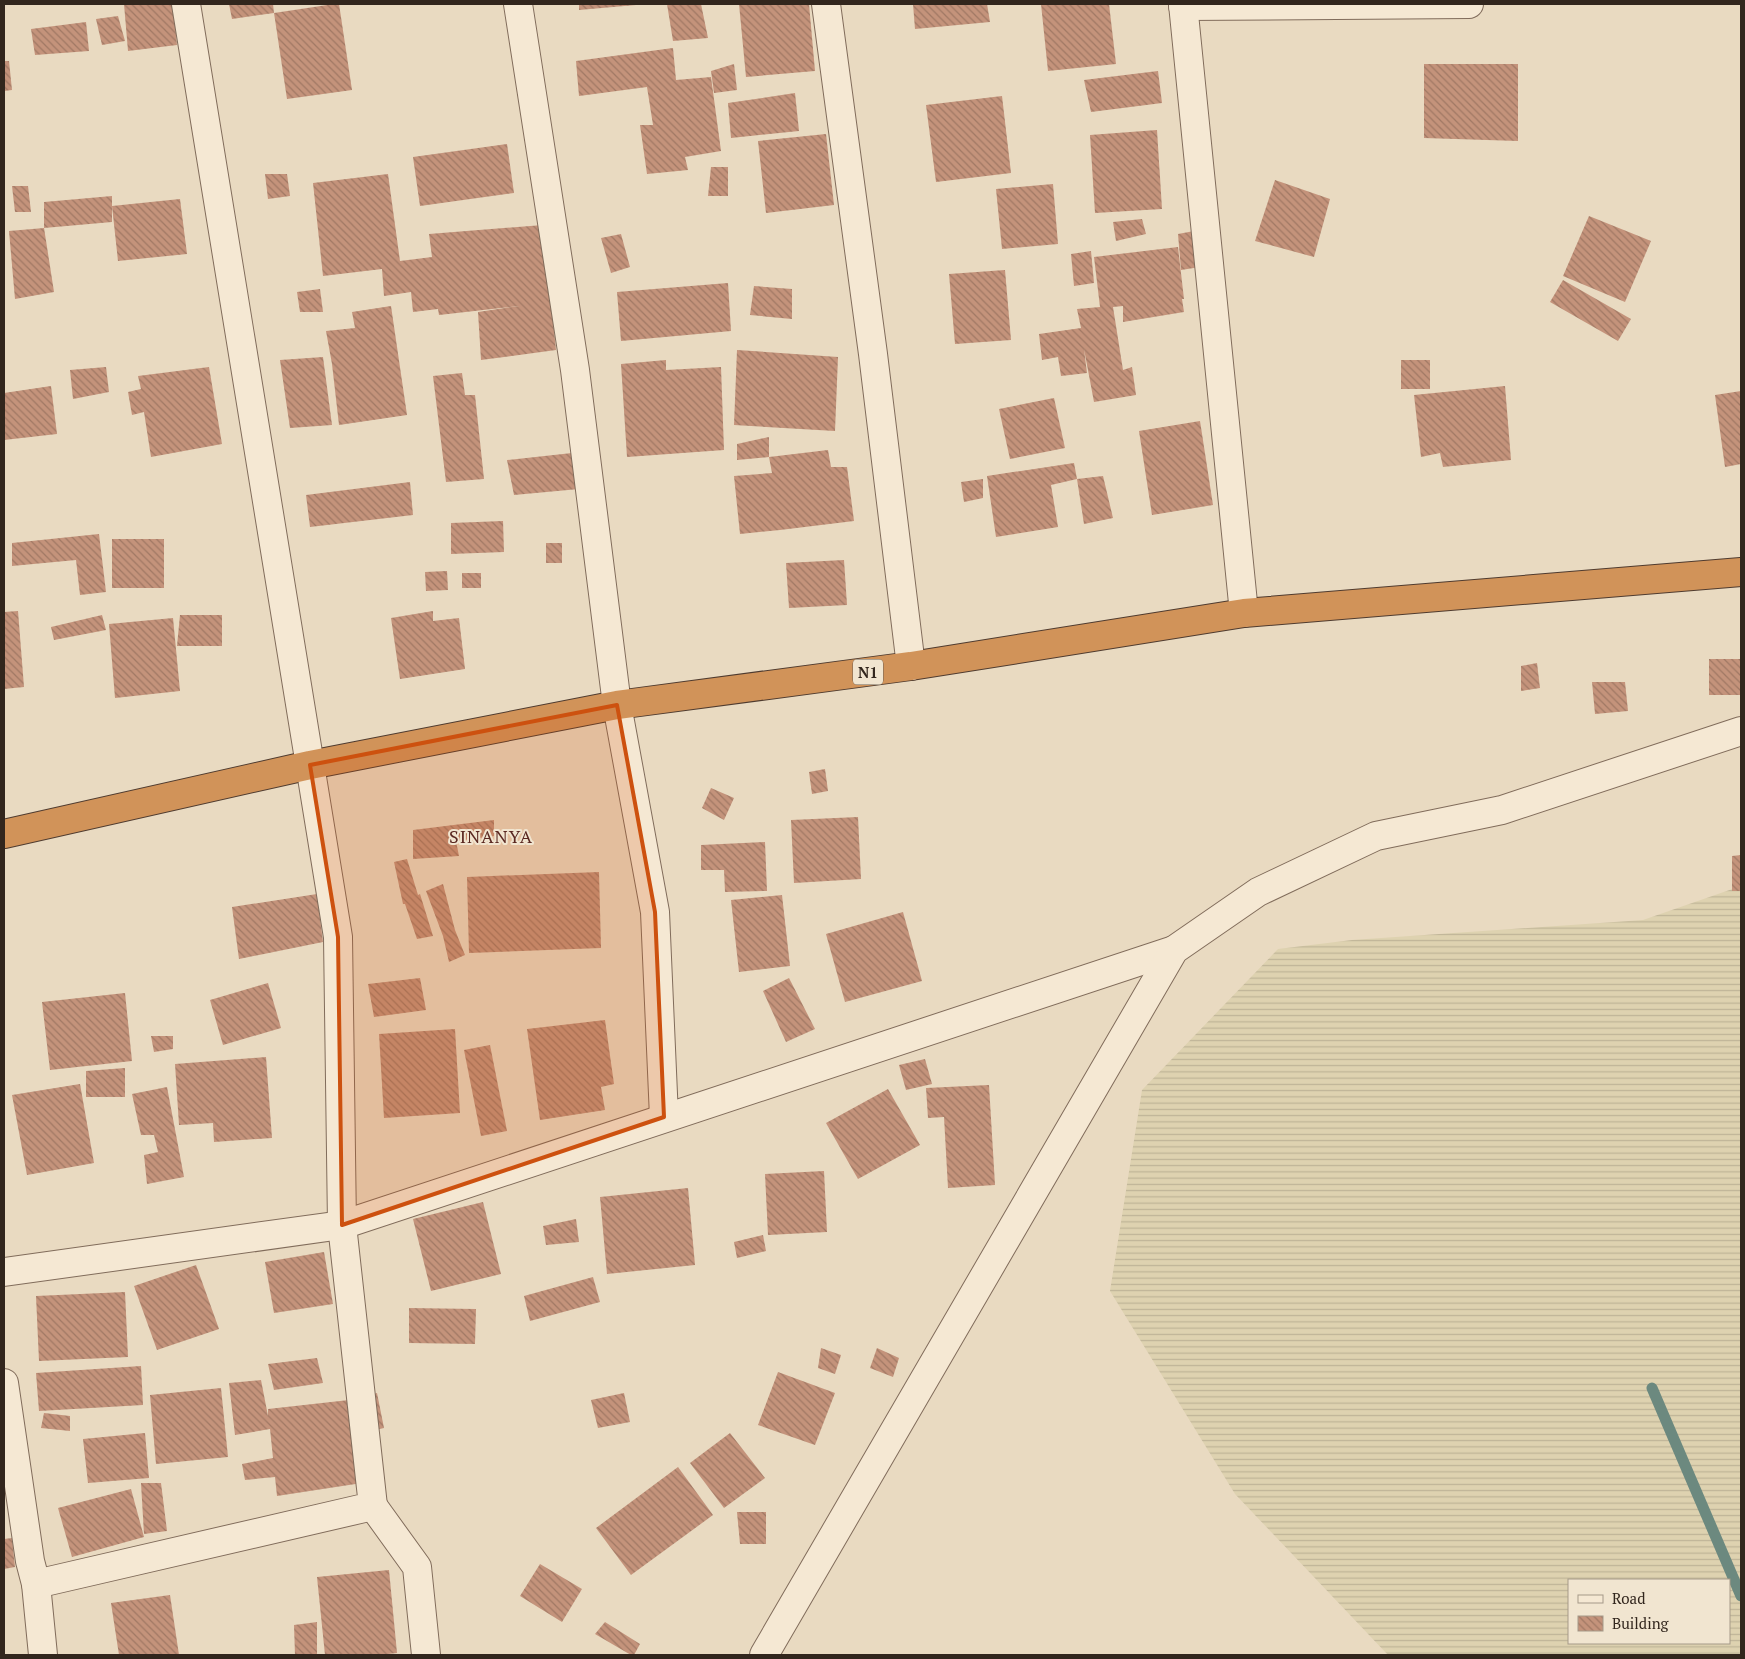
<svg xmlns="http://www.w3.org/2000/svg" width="1745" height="1659" font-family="'PT Serif',serif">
<defs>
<pattern id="farmland-rules" width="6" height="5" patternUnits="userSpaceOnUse" patternTransform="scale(1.25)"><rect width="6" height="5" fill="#ded2b0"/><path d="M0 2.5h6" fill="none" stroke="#bfb497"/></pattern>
<pattern id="building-back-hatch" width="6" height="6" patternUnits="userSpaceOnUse" patternTransform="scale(1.25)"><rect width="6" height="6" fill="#c4937b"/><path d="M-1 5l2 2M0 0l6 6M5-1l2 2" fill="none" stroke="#a07864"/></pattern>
</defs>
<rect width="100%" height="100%" fill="#e9dac1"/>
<path fill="url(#farmland-rules)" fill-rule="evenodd" d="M1741,886V1655H1388L1235,1494L1110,1291L1142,1090L1278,949L1352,940L1643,920ZM1569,1580H1729V1643H1569Z"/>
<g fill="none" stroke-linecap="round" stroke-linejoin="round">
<polyline stroke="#6c897f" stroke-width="11" points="1652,1388 1741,1596"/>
</g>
<g fill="url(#building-back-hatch)">
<polygon points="124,4 173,4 177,45 128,51"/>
<polygon points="229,4 273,4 274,13 232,19"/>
<polygon points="334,4 339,4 352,90 287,99 274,13"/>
<polygon points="579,4 636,4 636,5 579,10"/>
<polygon points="667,4 701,4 708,38 673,41"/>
<polygon points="739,4 809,4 815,71 746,77"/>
<polygon points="913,4 987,4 990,22 915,29"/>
<polygon points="1041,4 1109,4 1116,64 1048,71"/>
<polygon points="118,16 125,41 102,45 96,19"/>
<polygon points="86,22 89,51 35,55 31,29"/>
<polygon points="673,48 676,80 711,77 721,151 685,157 688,170 647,174 640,125 653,125 647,87 579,96 576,61"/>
<polygon points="4,61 9,61 12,90 4,91"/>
<polygon points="734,64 737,90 714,93 711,71"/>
<polygon points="1424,64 1518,64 1518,141 1424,138"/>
<polygon points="1158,71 1162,103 1091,112 1084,80"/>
<polygon points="795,93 799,131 731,138 728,103"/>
<polygon points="1002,96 1011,173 936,182 926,105"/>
<polygon points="1157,130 1162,209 1095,213 1090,135"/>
<polygon points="826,134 834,205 766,213 758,141"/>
<polygon points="507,144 514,193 420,206 413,157"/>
<polygon points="711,167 728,167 728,196 708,196"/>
<polygon points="265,174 287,174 290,196 268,199"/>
<polygon points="388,174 400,261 432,257 429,234 543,225 556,350 481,360 478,312 519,306 439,315 438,309 413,312 411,292 384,296 382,269 323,276 313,183"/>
<polygon points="1275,180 1330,199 1314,257 1255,241"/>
<polygon points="1053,184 1058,244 1002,249 996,189"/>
<polygon points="12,186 28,186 31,212 15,212"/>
<polygon points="112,196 112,222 44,228 44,202"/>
<polygon points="180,199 187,254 118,261 112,206"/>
<polygon points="1589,216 1651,241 1625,302 1563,276"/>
<polygon points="1142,219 1146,234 1116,241 1113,222"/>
<polygon points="44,228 54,292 15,299 9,231"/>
<polygon points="1194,231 1200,267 1181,270 1178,234"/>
<polygon points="621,234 630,267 611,273 601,238"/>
<polygon points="1178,247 1184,299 1182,299 1184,312 1123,322 1123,306 1113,307 1123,370 1132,367 1136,395 1094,402 1084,349 1087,373 1061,376 1058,357 1042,360 1039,334 1081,328 1077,309 1100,307 1094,257"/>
<polygon points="1091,251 1094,283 1074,286 1071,254"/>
<polygon points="1005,270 1011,340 955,344 949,274"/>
<polygon points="1563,280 1631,319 1618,341 1550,302"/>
<polygon points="728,283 731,331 621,341 617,292"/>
<polygon points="754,286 792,289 792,319 750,315"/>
<polygon points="320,289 323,312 300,312 297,292"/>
<polygon points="391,306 407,415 339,425 332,364 326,331 355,328 352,312"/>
<polygon points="737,350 838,357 835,431 734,425"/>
<polygon points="323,357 332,425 290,428 280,360"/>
<polygon points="666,360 666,370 721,367 724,450 627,457 621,364"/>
<rect x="1401" y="360" width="29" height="29"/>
<polygon points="106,367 109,392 73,399 70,370"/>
<polygon points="209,367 222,444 151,457 144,412 132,415 128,392 141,389 138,376"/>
<polygon points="462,373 465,395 475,395 484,479 446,482 433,376"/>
<polygon points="51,386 57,434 4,440 4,393"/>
<polygon points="1505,386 1511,460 1443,467 1440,453 1421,457 1414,395"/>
<polygon points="1741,391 1741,464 1725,467 1715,395"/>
<polygon points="1054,398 1065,448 1010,459 999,409"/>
<polygon points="1200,421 1213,505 1152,515 1139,431"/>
<polygon points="769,437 769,457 737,460 737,444"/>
<polygon points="828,450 831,467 847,467 854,521 780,530 740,534 734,476 772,473 769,457"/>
<polygon points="572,453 579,489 514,495 507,460"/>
<polygon points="1074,463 1077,479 1051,485 1058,527 996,537 987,476"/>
<polygon points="1103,476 1113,518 1084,524 1077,479"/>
<polygon points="983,479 983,498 964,502 961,482"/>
<polygon points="410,482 413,515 310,527 306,495"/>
<polygon points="503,521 504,552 451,554 451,523"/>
<polygon points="99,534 106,592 80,595 76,560 12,566 12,543"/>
<rect x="112" y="539" width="52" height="49"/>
<rect x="546" y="543" width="16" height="20"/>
<polygon points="844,560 847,605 789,608 786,563"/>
<polygon points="447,571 448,590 426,591 425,572"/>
<rect x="462" y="573" width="19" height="15"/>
<polygon points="18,611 24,687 4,689 4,612"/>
<polygon points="433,611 433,621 459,618 465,669 400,679 391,618"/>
<polygon points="102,615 106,630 54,640 51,627"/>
<polygon points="180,615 222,615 222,646 177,646"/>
<polygon points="173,618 180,691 115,698 109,624"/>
<rect x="1709" y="659" width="32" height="36"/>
<polygon points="1537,663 1540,688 1521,691 1521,666"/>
<polygon points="1592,682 1625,682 1628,711 1595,714"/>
<polygon points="825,769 828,791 812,794 809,772"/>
<polygon points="711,788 734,798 724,820 702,808"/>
<polygon points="858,817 861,879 794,883 791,820"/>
<polygon points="494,820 494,836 456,841 459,856 413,859 413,830"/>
<polygon points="765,842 767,891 725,892 724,870 701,870 701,845"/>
<polygon points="1741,855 1741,891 1732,891 1732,856"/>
<polygon points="407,859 418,895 420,894 433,936 417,939 405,904 403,904 394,862"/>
<polygon points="599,872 601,948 469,953 467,877"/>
<polygon points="443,884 455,930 465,955 449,962 443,936 426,891"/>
<polygon points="317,894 323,942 239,959 232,907"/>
<polygon points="782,895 790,966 739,972 731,900"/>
<polygon points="903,912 922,981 845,1002 826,934"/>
<polygon points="420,978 426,1010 374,1017 368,984"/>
<polygon points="789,978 815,1029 786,1042 763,991"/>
<polygon points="268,983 281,1028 223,1045 210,1000"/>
<polygon points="125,993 132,1061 50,1070 42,1002"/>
<polygon points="605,1020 614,1084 601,1087 605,1110 540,1120 527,1029"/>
<polygon points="455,1029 460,1113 384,1118 379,1034"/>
<polygon points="151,1036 173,1036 173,1049 154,1052"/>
<polygon points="490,1045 507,1131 481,1136 464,1050"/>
<polygon points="266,1057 272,1138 214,1142 213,1123 179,1125 175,1064"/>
<polygon points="925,1059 932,1084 906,1090 899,1065"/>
<polygon points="125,1068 125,1097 86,1097 86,1071"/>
<polygon points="80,1084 94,1163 27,1175 12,1095"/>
<polygon points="989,1085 995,1185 948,1188 944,1117 928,1118 926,1088"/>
<polygon points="167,1087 184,1177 147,1184 144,1155 158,1152 154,1135 141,1135 132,1094"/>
<polygon points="888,1089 920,1145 858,1179 826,1123"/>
<polygon points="824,1171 827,1232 768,1235 765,1174"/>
<polygon points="688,1188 695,1265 607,1274 600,1197"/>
<polygon points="483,1202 501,1274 431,1291 413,1219"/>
<polygon points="576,1219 579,1242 546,1245 543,1226"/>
<polygon points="763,1235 766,1251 737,1258 734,1242"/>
<polygon points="324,1252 333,1304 274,1313 265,1262"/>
<polygon points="196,1265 219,1329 157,1350 134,1286"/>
<polygon points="593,1277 600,1302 530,1321 524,1296"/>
<polygon points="125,1292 128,1357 39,1361 36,1296"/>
<polygon points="409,1308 476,1309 475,1344 409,1343"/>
<polygon points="821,1348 841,1355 835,1374 818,1368"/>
<polygon points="877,1348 899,1358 893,1377 870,1368"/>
<polygon points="317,1358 323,1383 274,1390 268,1364"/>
<polygon points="141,1366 143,1405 39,1411 36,1373"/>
<polygon points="778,1372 835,1393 815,1445 758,1425"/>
<polygon points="261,1380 268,1416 268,1409 349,1400 362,1483 277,1496 275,1477 245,1480 242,1464 273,1458 270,1429 235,1435 229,1383"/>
<polygon points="221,1388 228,1457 156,1464 150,1395"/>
<polygon points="377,1393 384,1428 371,1431 365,1396"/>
<polygon points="624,1393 630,1422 598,1428 591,1400"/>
<polygon points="44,1413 70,1416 70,1431 41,1428"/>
<polygon points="145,1433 149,1478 88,1483 83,1439"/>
<polygon points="730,1433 765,1478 724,1508 690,1463"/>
<polygon points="678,1467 713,1515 631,1575 596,1528"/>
<polygon points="141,1483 161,1483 167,1531 144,1534"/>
<polygon points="131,1489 144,1537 72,1557 58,1508"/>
<polygon points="737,1512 766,1512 766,1544 740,1544"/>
<polygon points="12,1538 15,1567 4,1569 4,1539"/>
<polygon points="540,1564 582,1589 562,1622 520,1596"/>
<polygon points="389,1570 397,1653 379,1655 325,1655 317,1577"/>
<polygon points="170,1595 179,1655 119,1655 111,1603"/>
<polygon points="317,1622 317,1655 295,1655 294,1625"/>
<polygon points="605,1622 640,1644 634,1655 631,1655 595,1634"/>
</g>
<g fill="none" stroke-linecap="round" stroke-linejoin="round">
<g stroke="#816c5b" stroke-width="30">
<g id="minor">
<polyline points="518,4 575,370 617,705 655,912 664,1117"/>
<polyline points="826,4 873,354 911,666"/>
<polyline points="1183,4 1244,613"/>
<polyline points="1183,6 1469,4"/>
<polyline points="4,1272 342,1225 1174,950"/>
<polyline points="4,1383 30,1561 36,1584 43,1655"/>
<polyline points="373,1506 417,1567 426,1655"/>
<polyline points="36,1584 373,1506 342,1225 338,937 186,4"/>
<polyline points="764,1655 1174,950 1258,892 1376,836 1502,810 1741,731"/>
</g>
</g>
<g stroke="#4f3b2f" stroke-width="30">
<polyline id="highway" points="4,834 310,765 617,705 911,666 1244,613 1741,572"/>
</g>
<use href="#minor" stroke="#f5e8d3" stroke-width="28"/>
<use href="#highway" stroke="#d19359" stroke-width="28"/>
</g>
<path fill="#cd510f" fill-opacity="0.2" stroke="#cd510f" stroke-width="4" stroke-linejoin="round" d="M617,705L655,912L664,1117L342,1225L338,937L310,765Z"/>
<g text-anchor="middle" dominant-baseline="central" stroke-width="4" stroke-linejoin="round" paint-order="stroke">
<rect fill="#f1e5d0" stroke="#6b5f53" stroke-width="1" x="853" y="659.5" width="30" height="25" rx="4"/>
<g font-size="15" font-weight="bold" fill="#32261d">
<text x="868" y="672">N1</text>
</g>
<g font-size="18" letter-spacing="1" fill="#5a2821" stroke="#f1e5d0">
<text x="491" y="836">SINANYA</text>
</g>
</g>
<rect width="1745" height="1659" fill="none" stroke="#32261d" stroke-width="10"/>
<rect x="1568" y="1579" width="162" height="65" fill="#f1e5d0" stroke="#a59988"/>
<rect x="1578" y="1595" width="25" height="8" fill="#f5e8d3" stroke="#a59988"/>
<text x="1612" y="1604" font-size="15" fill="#32261d">Road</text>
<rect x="1578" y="1616" width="25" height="15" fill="url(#building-back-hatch)" stroke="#a59988"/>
<text x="1612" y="1629" font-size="15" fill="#32261d">Building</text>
</svg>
